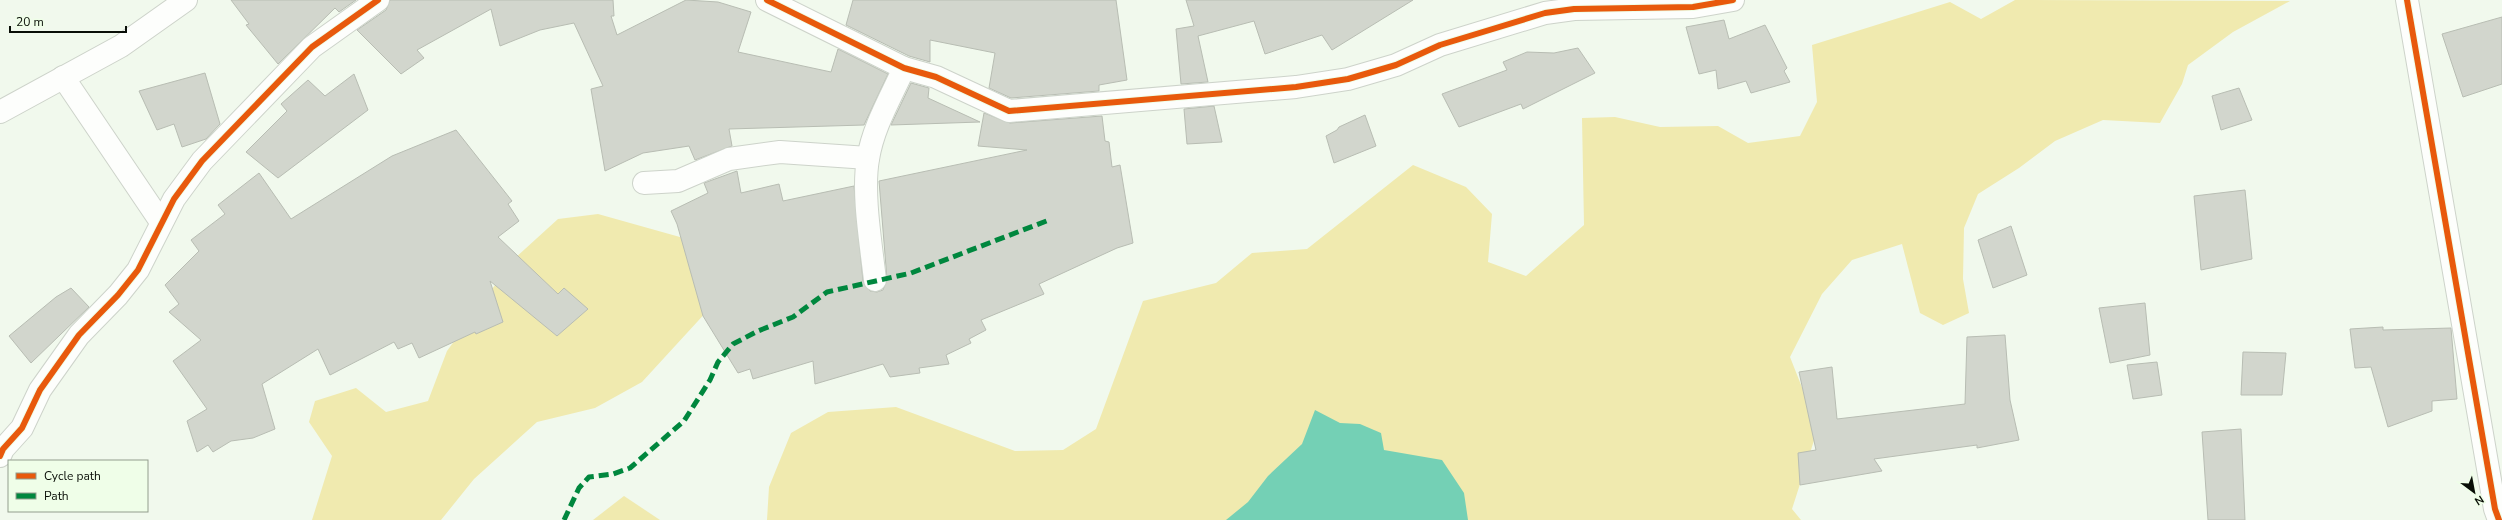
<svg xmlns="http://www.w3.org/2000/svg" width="2502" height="520" font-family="'Nunito Sans',sans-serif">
<rect width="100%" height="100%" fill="#f1f9ed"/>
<g fill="#f0eaaf">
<polygon points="2015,0 2290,1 2233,32 2188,65 2182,84 2160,123 2103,120 2055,141 2019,168 1978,194 1964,228 1963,279 1969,313 1943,325 1920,313 1902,244 1852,260 1822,294 1790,357 1818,428 1792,509 1801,520 767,520 769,487 791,433 828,412 896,407 1015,451 1063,450 1096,429 1143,301 1216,283 1252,253 1307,249 1413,165 1466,187 1492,214 1488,262 1526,276 1584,225 1582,118 1615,117 1660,127 1718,126 1748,143 1800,136 1817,102 1812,45 1950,2 1981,19"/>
<polygon points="598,214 687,239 709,309 642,382 595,408 537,422 474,479 441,520 312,520 332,456 309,422 315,401 356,388 386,412 428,401 447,351 514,259 558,219"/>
<polygon points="624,496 660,520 593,520"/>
</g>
<polygon fill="#74d0b5" points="1315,410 1340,423 1360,424 1381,433 1384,450 1442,460 1464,493 1468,520 1226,520 1248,502 1268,476 1302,444"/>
<g fill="#d2d6cd" stroke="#b8bdb3">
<polygon points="231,0 356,0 339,12 335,8 278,64 246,25 249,24"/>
<polygon points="390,0 613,0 614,16 611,16 617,35 686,0 718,2 751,12 738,52 831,72 838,49 888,74 864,125 729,129 732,146 695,160 689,146 643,153 605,171 591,89 603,86 574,23 540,30 500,46 491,9 417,50 424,58 401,74 357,30 386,10"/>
<polygon points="853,0 1116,0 1127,80 1099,85 1099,91 1011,98 989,88 995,53 930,40 930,62 909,56 846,25"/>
<polygon points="1186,0 1413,0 1332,50 1322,35 1265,54 1254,21 1198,36 1208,82 1181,84 1176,29 1194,26"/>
<polygon points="2502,17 2502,84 2463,97 2442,34"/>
<polygon points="1724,20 1729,39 1765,25 1787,68 1784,71 1790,82 1751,93 1746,81 1718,89 1716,70 1699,74 1686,27"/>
<polygon points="1578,48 1595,73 1523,109 1521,104 1459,127 1442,94 1507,70 1503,62 1527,52 1554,53"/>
<polygon points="205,73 220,124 206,139 182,147 174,124 157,130 139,91"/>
<polygon points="354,74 368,110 278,178 246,152 287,111 281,104 308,80 325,96"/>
<polygon points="911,83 929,88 928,98 980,122 891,125"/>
<polygon points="2239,88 2252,120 2221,130 2212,96"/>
<polygon points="1214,106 1222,142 1187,144 1184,109"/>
<polygon points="984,113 1010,123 1102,116 1105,141 1109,142 1112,167 1120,165 1133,243 1117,248 1039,284 1044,294 981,320 986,330 969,339 971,343 946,355 949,364 919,368 920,373 890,377 883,364 815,384 813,361 753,379 750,369 738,373 703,316 677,224 671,211 708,193 704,183 737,171 741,193 779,184 783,201 854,186 863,281 870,291 877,292 883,290 887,279 879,181 1027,150 978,146"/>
<polygon points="1365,115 1376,146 1334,163 1326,136 1337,130 1339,127"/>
<polygon points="456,130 512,201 508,204 519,221 498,237 558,294 564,288 588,309 557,336 490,281 503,322 476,334 475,332 419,358 412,343 398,349 394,342 330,375 318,349 262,384 275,429 253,438 231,441 213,452 208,445 197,452 187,421 207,409 173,361 201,340 169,312 179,304 165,285 199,251 191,240 225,214 218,205 259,173 291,219 392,156"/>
<polygon points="2245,190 2252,259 2201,270 2194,196"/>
<polygon points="2011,226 2027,275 1993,288 1978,240"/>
<polygon points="71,288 89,307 31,363 9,336 56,297"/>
<polygon points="2145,303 2150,355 2110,363 2099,308"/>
<polygon points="2383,327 2383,330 2451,328 2457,399 2432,401 2432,411 2388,427 2371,367 2355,368 2350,329"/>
<polygon points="2005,335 2010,400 2019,440 1977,448 1977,445 1874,459 1882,471 1800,485 1798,453 1816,450 1799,372 1832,367 1837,419 1965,404 1967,337"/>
<polygon points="2243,352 2286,353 2282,395 2241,395"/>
<polygon points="2157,362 2162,395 2133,399 2127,365"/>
<polygon points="2241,429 2245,520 2208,520 2202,432"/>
</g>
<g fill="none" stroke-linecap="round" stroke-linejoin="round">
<g stroke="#cdd3ca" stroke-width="24">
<g id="street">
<polyline points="767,0 904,68 936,77 1009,111 1296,87 1348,79 1396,65 1440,45 1545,13 1574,9 1693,7 1733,0"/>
<polyline points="2407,0 2495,509 2499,520"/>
<polyline points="63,77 161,222"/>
<polyline points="0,112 121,46 186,0"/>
<polyline points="644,183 678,181 729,159 780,152 868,158"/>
<path d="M875,280C871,244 862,193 868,159C873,127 891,97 904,68"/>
<polyline points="0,456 3,449 22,428 40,390 79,335 118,295 138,270 174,199 202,161 312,47 378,0"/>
</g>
</g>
<use href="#street" stroke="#fdfefc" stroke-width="22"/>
<polyline stroke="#00873e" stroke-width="5" stroke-dasharray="10 5" stroke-linecap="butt" points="564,520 579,488 589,477 613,474 630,468 684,421 710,380 718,362 733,344 758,331 793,317 827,292 911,273 1049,220"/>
<g stroke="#effee8" stroke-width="8">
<g id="cycleway">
<polyline points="767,0 904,68 936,77 1009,111 1296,87 1348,79 1396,65 1440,45 1545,13 1574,9 1693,7 1733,0"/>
<polyline points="2407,0 2495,509 2499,520"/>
<polyline points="0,456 3,449 22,428 40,390 79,335 118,295 138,270 174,199 202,161 312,47 378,0"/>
</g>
</g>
<use href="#cycleway" stroke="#e8590c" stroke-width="6"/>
</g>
<rect x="8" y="460" width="140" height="52" fill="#effee8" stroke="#939e8e"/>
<rect x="16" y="473" width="20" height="6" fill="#e8590c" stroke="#939e8e"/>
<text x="44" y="480" font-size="12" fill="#090e07">Cycle path</text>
<rect x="16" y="493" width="20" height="6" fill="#00873e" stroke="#939e8e"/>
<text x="44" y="500" font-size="12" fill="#090e07">Path</text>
<g transform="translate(2474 492) rotate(148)" stroke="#effee8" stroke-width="3" paint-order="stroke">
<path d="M0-3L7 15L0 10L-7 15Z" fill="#090e07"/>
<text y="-6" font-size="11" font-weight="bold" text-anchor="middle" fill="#090e07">N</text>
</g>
<path d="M10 26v6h116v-6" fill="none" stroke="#090e07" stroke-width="2"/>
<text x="16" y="26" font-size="12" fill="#090e07" stroke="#effee8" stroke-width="3" paint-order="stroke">20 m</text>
</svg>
